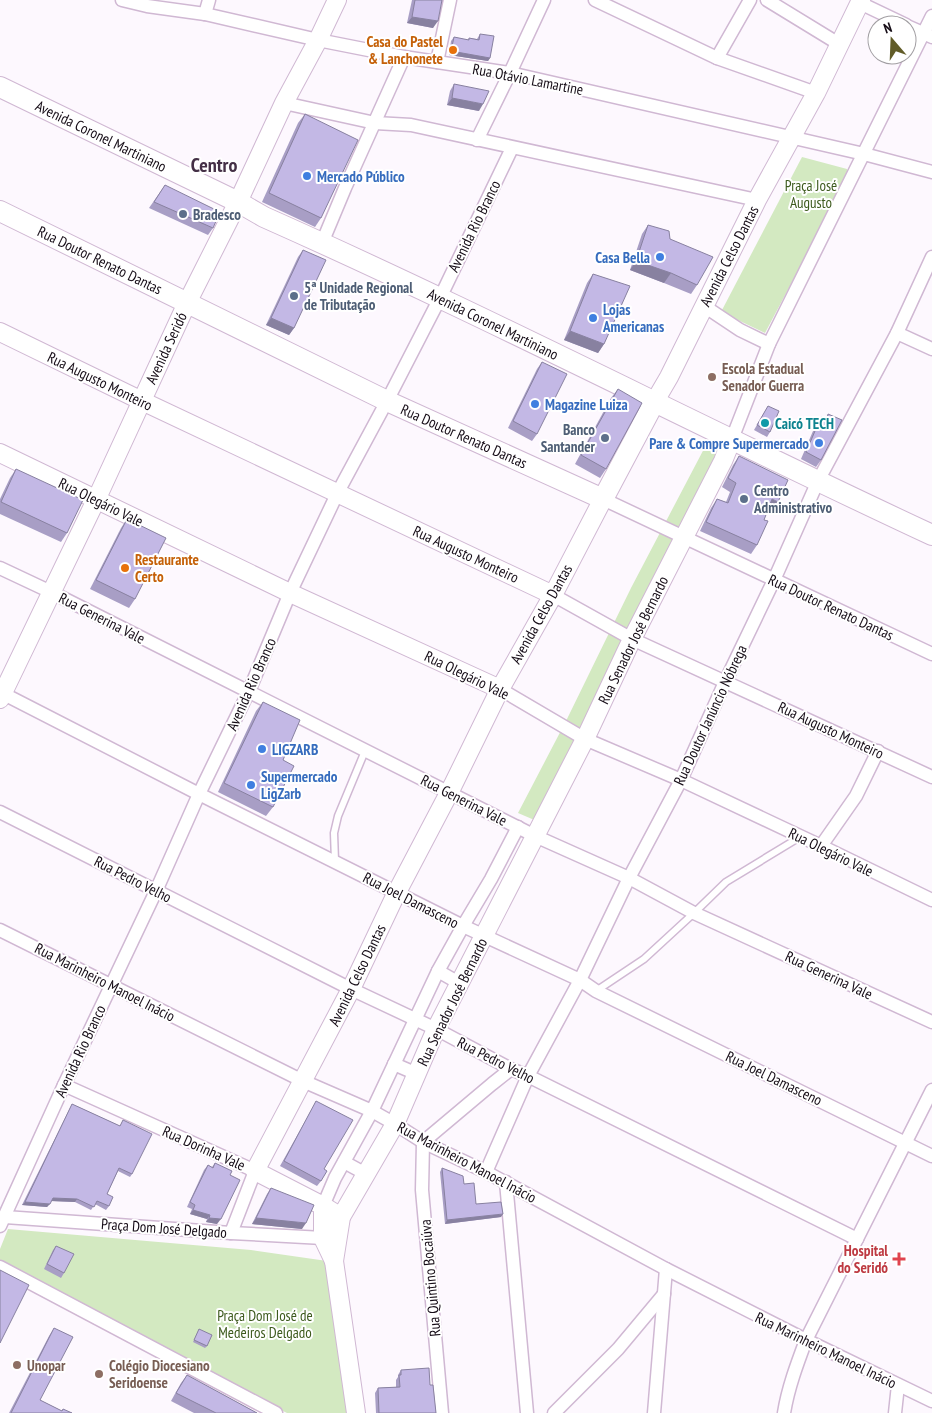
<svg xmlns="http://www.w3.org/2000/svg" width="932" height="1413" font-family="'PT Sans Narrow',sans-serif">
<rect width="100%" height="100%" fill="#fdf8fe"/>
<g fill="#d3e9c1">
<polygon points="802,157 847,169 848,176 765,333 721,312"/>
<polygon points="706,445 723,453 539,822 518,813 567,719 631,588"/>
<polygon points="8,1229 251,1250 327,1261 349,1413 287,1413 0,1267 0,1249"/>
</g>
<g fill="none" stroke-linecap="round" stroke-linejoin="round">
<g stroke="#d0b8d3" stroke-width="9">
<g id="lane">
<polyline points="335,861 334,833 338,816 365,751"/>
<polyline points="596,991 644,959 694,913 726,882 800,837"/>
</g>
</g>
<g stroke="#d0b8d3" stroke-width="15">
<g id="street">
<polyline points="122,0 147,6 205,14 318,40 404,57 510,73 864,154 932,172"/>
<polyline points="595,0 717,58 816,93"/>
<polyline points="767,0 839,44"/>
<polyline points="860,3 906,25"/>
<polyline points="205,14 209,0"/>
<polyline points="907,26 932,37"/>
<polyline points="717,58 750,0"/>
<polyline points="437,62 450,0"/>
<polyline points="284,103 375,123 411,125 757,200"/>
<polyline points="477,140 510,73 544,0"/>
<polyline points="322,243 345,188 404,57"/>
<polyline points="704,306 740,330 769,344"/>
<polyline points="897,333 932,349"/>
<polyline points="732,439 769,344 932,16"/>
<polyline points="603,499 932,654"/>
<polyline points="0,568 51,592 535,836 629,878 694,913 932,1022"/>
<polyline points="553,595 632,639 932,777"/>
<polyline points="500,689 585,739 681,780 821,846 932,900"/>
<polyline points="0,692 199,794 463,926 580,980 596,991 932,1156"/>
<polyline points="0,812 351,989 436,1029 511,1069 528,1076 857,1239"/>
<polyline points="821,846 856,796 878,751"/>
<polyline points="0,930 303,1081 372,1111 395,1124 423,1142 486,1172 666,1269 806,1340 932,1401"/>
<polyline points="438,971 459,983"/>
<polyline points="394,1064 417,1074"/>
<polyline points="64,1085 255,1171 231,1233"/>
<polyline points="344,1162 366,1174"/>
<polyline points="486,1172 528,1076 580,980 629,878 681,780 725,682 774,580 818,481 897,333 932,257"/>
<polyline points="506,1182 527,1413"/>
<polyline points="323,1206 335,1178 372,1111 438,971 463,926 491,879 518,827"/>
<polyline points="5,1217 231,1233 323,1238 331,1237"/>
<polyline points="0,1226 64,1085 156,891 199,794 249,691 290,593 338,492 387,401 440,298 512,148"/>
<polyline points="0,1267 276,1413"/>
<polyline points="442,1413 422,1190 423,1142 492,1084 511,1069"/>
<polyline points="554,1413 618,1349 664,1294"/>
<polyline points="654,1413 666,1269"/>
<path d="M784,1413C788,1388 797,1364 806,1340L932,1090"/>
<polyline points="895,1413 898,1385"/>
</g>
</g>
<g stroke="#d0b8d3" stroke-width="20">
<g id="secondary">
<polyline points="0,332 142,401 553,595"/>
<polyline points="655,401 669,377 757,200 816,93 861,0"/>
<polyline points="0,453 290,593 500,689"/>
<polyline points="0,699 96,500 187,303 238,202 284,103 318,40 337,0"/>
<polyline points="323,1206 323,1238 334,1261"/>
<polyline points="341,1217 323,1206 255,1171 351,989 397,892 449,793 500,689 553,595 603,499"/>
<polyline points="356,1413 334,1261 341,1217 395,1124 436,1029 585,739 632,639 723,461 732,439"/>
</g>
</g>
<g stroke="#d0b8d3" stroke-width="22">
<g id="primary">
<path d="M0,87L238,202L264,217C489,317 708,431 932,535"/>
<polyline points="0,211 387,401 603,499 655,401"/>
</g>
</g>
<use href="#lane" stroke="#fff" stroke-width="6"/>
<use href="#street" stroke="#fff" stroke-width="12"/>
<use href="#secondary" stroke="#fff" stroke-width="18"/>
<use href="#primary" stroke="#fff" stroke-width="20"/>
</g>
<g fill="#a89ec5">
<polygon points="412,0 442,0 433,28 407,23"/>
<polygon points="480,34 490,58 488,61 449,55 451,41 454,37 468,40 469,38 477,39"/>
<polygon points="454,84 479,111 447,105 450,91"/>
<polygon points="305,114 321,218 315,227 262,202 298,123"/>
<polygon points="165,185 213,228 208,235 149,208"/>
<polygon points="648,225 670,239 697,285 691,294 664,283 630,270 642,234"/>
<polygon points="303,250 294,328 289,335 266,325 298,257"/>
<polygon points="593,274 604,344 598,353 564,340 587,283"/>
<polygon points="542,362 537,434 532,441 508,428 537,369"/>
<polygon points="618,389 606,469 600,478 575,464 611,398"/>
<polygon points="768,406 770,432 767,437 754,430"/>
<polygon points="828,414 821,460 816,467 801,459 816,424 821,417 825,419"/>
<polygon points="739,456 772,511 768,509 764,520 757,545 751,554 700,531 711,508 717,499 726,502 730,492 722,487 733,465"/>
<polygon points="16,469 67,533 61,542 0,514 0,499 10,478"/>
<polygon points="127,519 135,599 129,608 90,589 121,528"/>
<polygon points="263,702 283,760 273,807 266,816 218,792 256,711"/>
<polygon points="316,1101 321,1181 317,1186 280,1166 313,1107"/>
<polygon points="72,1104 120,1126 123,1120 132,1174 130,1177 118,1171 107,1194 109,1206 106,1210 95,1204 91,1210 75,1202 51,1201 47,1207 22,1205"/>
<polygon points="215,1163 230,1175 217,1224 206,1222 207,1219 190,1214 192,1209 187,1207 204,1170 208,1165 212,1167"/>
<polygon points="442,1168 464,1184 476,1204 501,1217 445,1224 440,1172"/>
<polygon points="271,1188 302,1229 252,1224 267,1194"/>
<polygon points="56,1246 64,1273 61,1278 44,1269 53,1250"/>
<polygon points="54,1328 40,1400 62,1411 63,1409 72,1413 9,1413 49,1336"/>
<polygon points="199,1329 207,1346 205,1348 193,1342"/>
<polygon points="401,1370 430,1385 436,1413 376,1413 375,1393 378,1388 396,1387 396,1380 398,1377 398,1375"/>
<polygon points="187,1375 257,1413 194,1413 171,1401 181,1383"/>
</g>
<g fill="#8881a0">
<polygon points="412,17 438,21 433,28 407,23"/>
<polygon points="451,51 490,58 488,61 449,55"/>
<polygon points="452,98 483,104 479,111 447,105"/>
<polygon points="636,261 671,273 664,283 630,270"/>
<polygon points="271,318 294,328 289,335 266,325"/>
<polygon points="570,331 604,344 598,353 564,340"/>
<polygon points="772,499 778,502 772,511 766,509"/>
<polygon points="53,1198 77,1199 75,1202 51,1201"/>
<polygon points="25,1202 50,1204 47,1207 22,1205"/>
<polygon points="193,1210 210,1215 207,1219 190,1214"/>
<polygon points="503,1214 501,1217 445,1224 447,1220"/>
<polygon points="209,1218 221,1219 217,1224 206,1222"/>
<polygon points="256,1218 306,1223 302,1229 252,1224"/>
</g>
<g fill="#c3b8e5" stroke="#8881a0">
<polygon points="415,0 442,0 438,21 412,17"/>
<polygon points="480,34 494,36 490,58 451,51 454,37 469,40 469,38 479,40"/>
<polygon points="454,84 489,91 483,104 452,98"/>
<polygon points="305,114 358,140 321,218 269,193"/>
<polygon points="165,185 220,212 213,228 154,202"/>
<polygon points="648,225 669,231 670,239 713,257 697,285 671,273 636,261"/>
<polygon points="303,250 326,260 294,328 271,318"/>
<polygon points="593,274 630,286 604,344 570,331"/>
<polygon points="542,362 567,374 537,434 513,421"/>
<polygon points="618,389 642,403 606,469 581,455"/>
<polygon points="768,406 779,411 770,432 757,425"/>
<polygon points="828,414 842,420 821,460 806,452 821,417 827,421"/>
<polygon points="739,456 788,480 778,502 772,499 764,520 768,521 757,545 706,522 717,499 728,503 736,483 728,478"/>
<polygon points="16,469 83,500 67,533 1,502"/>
<polygon points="127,519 166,538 135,599 96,580"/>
<polygon points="263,702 300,720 283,760 294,766 273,807 224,783"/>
<polygon points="316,1101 353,1120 324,1169 327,1171 321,1181 284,1161"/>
<polygon points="72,1104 120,1126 123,1120 152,1134 132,1174 119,1168 107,1194 113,1197 109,1206 97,1201 94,1207 77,1199 53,1198 50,1204 25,1202"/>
<polygon points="215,1163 232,1171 230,1175 240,1180 221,1219 209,1218 210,1215 193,1210 195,1205 190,1202 208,1165 213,1168"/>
<polygon points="442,1168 463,1176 464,1184 474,1183 476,1204 501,1202 503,1214 447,1220"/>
<polygon points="271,1188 314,1205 306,1223 256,1218"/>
<polygon points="56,1246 74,1254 64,1273 47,1264"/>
<polygon points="0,1270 29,1285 0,1343"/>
<polygon points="54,1328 73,1337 40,1400 62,1411 63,1409 72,1413 11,1413"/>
<polygon points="199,1329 212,1335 207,1346 194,1340"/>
<polygon points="429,1368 430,1385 433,1385 436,1413 379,1413 378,1388 400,1387 399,1375 401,1375 401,1370"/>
<polygon points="187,1375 257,1413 216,1413 176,1393"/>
</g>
<g fill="#e8710a" stroke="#fff" stroke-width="2">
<circle cx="453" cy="50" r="5"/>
<circle cx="125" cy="568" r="5"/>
</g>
<g fill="#3f7fe0" stroke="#fff" stroke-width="2">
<circle cx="307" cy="176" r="5"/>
<circle cx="660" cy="257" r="5"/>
<circle cx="593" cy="318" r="5"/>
<circle cx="535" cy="404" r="5"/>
<circle cx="819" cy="443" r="5"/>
<circle cx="262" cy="749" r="5"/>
<circle cx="251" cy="785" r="5"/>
</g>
<g fill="#5c6f8a" stroke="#fff" stroke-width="2">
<circle cx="183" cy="214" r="5"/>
<circle cx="294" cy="296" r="5"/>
<circle cx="605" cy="438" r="5"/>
<circle cx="744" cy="499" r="5"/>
</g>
<g fill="#8d6e63" stroke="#fff" stroke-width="2">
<circle cx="712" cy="377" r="5"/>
<circle cx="17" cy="1365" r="5"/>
<circle cx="99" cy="1374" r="5"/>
</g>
<circle fill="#0f9aa8" stroke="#fff" stroke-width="2" cx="765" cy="423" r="5"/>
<path fill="#e0444e" stroke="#fff" stroke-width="2" d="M896.5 1251.5h5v5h5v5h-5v5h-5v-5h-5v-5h5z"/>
<g text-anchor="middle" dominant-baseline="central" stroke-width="4" stroke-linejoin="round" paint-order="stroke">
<g font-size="15" font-weight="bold" fill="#c56008" stroke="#fff" text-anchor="end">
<text x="443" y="41">Casa do Pastel<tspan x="443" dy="17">&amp; Lanchonete</tspan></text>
<text x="135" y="559" text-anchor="start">Restaurante<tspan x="135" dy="17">Certo</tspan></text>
</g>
<g font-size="15" fill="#150c16" stroke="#fff">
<text transform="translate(528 79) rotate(11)">Rua Otávio Lamartine</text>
<text transform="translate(101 136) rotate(26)">Avenida Coronel Martiniano</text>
<text transform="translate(474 226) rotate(-64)">Avenida Rio Branco</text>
<text transform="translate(729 256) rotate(-63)">Avenida Celso Dantas</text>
<text transform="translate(100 260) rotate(26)">Rua Doutor Renato Dantas</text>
<text transform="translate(493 324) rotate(26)">Avenida Coronel Martiniano</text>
<text transform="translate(166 348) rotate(-65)">Avenida Seridó</text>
<text transform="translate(100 381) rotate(26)">Rua Augusto Monteiro</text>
<text transform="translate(464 436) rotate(24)">Rua Doutor Renato Dantas</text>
<text transform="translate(101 502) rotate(26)">Rua Olegário Vale</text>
<text transform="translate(466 554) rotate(25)">Rua Augusto Monteiro</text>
<text transform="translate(831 607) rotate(25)">Rua Doutor Renato Dantas</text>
<text transform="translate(541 614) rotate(-61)">Avenida Celso Dantas</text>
<text transform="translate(102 618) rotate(27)">Rua Generina Vale</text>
<text transform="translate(633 640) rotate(-64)">Rua Senador José Bernardo</text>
<text transform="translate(467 675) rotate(26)">Rua Olegário Vale</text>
<text transform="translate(251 684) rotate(-66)">Avenida Rio Branco</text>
<text transform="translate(710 715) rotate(-65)">Rua Doutor Janúncio Nóbrega</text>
<text transform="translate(831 730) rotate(25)">Rua Augusto Monteiro</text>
<text transform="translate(464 800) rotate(27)">Rua Generina Vale</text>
<text transform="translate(831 852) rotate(26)">Rua Olegário Vale</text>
<text transform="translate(133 879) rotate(27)">Rua Pedro Velho</text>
<text transform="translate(411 900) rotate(27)">Rua Joel Damasceno</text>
<text transform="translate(357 975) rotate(-64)">Avenida Celso Dantas</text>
<text transform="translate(829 975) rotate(25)">Rua Generina Vale</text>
<text transform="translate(105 982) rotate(27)">Rua Marinheiro Manoel Inácio</text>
<text transform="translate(452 1002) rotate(-64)">Rua Senador José Bernardo</text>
<text transform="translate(80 1051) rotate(-65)">Avenida Rio Branco</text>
<text transform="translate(496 1060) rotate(27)">Rua Pedro Velho</text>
<text transform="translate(774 1078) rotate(26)">Rua Joel Damasceno</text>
<text transform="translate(204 1148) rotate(24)">Rua Dorinha Vale</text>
<text transform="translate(467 1162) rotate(28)">Rua Marinheiro Manoel Inácio</text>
<text transform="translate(164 1228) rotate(4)">Praça Dom José Delgado</text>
<text transform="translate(430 1278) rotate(-95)">Rua Quintino Bocaiúva</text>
<text transform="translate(826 1350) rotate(26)">Rua Marinheiro Manoel Inácio</text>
</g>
<g font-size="15" font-weight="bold" fill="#366cbe" stroke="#fff" text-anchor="start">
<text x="317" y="176">Mercado Público</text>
<text x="650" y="257" text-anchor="end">Casa Bella</text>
<text x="603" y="309">Lojas<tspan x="603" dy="17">Americanas</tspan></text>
<text x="545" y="404">Magazine Luiza</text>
<text x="809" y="443" text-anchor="end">Pare &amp; Compre Supermercado</text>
<text x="272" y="749">LIGZARB</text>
<text x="261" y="776">Supermercado<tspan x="261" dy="17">LigZarb</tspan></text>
</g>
<g font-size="15" fill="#3d5a1d" stroke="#fff">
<text x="811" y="185">Praça José<tspan x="811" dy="17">Augusto</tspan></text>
<text x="265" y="1315">Praça Dom José de<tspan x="265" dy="17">Medeiros Delgado</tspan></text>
</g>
<g font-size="15" font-weight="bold" fill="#4e5e75" stroke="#fff" text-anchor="start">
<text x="193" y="214">Bradesco</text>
<text x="304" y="287">5ª Unidade Regional<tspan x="304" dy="17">de Tributação</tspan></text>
<text x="595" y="429" text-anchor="end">Banco<tspan x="595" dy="17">Santander</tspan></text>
<text x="754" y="490">Centro<tspan x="754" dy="17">Administrativo</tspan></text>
</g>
<g font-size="15" font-weight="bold" fill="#785e54" stroke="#fff" text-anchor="start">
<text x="722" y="368">Escola Estadual<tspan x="722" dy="17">Senador Guerra</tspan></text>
<text x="27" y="1365">Unopar</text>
<text x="109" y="1365">Colégio Diocesiano<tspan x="109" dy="17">Seridoense</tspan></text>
</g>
<g font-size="15" font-weight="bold" fill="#0d838f" stroke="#fff" text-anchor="start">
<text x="775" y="423">Caicó TECH</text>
</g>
<g font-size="15" font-weight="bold" fill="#be3a42" stroke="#fff" text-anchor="end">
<text x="888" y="1250">Hospital<tspan x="888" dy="17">do Seridó</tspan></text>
</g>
<g font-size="20" font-weight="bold" fill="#443046" stroke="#fff">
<text x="214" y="165">Centro</text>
</g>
</g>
<g transform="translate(892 40) rotate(341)"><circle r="24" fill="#ffffff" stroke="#a19ea2"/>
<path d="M0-4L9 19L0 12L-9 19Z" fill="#615c28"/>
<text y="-8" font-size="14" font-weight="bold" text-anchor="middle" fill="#150c16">N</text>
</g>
</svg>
